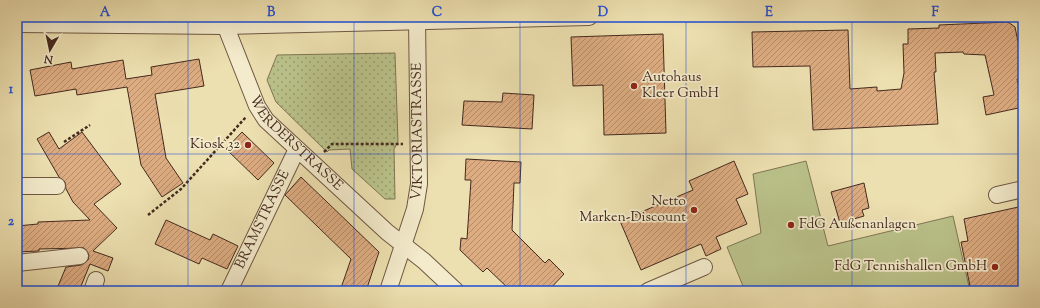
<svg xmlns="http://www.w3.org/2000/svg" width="1040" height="308" font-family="'Sorts Mill Goudy',serif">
<defs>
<pattern id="park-dots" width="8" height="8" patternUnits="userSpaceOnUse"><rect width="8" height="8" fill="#bac28a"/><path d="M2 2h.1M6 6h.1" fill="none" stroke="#999e70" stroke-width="1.8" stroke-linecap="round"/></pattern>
<pattern id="building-hatch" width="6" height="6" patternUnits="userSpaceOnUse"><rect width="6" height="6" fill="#ddac81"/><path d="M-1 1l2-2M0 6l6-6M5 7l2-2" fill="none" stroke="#b58c69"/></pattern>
</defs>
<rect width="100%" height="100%" fill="#ede0b0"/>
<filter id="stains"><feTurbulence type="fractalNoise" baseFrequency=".005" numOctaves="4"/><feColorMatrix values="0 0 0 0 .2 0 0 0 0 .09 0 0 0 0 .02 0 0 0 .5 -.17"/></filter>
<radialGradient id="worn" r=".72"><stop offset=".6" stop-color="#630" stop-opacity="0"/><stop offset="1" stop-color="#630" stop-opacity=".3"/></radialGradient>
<polygon fill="#bac28a" stroke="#7f7654" points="806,161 828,246 953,216 970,291 745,291 727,247 761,233 753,174"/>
<polygon fill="url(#park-dots)" stroke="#7f7654" points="395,53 398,142 394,149 395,199 385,199 352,169 350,149 329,150 327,152 276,102 267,80 277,55"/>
<g fill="url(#building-hatch)" stroke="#44291e">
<polygon points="1008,22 1015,27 1023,66 1018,67 1020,79 1017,79 1023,107 986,115 983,97 994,95 985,55 964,54 963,52 935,53 936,72 934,72 938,124 813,130 810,66 753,67 752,32 848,30 850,89 877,87 877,91 901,89 904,73 903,44 908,44 908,29 939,28 939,25"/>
<polygon points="663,34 666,133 604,135 603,85 573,86 571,37"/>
<polygon points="199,59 204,86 155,94 166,158 183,183 162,197 141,165 127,87 77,95 76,89 35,96 30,70 71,62 72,69 123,60 126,79 152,75 151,67"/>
<polygon points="503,93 534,95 532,129 462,125 464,101 502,102"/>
<polygon points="49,132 59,149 82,132 121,184 94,204 117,228 93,251 113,258 108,271 90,264 79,291 56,291 66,267 81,265 88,260 89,255 84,248 39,249 39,251 17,252 17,226 38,224 38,222 90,220 73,202 66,189 65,182 59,177 37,139"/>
<polygon points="242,132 274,163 258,180 226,149"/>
<polygon points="466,159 521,162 520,183 514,183 512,230 545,263 549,259 564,274 548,291 511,291 487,268 483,272 460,250 461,238 467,239 471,180 465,180"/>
<polygon points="734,161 748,194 736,199 747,224 716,237 721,249 706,256 701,244 641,270 620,221 693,190 689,181"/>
<polygon points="301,177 379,252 366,291 340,291 351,259 285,195"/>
<polygon points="864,183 869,208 862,210 864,216 840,223 831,192"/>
<polygon points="1023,206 1023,291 971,291 961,242 968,241 964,219"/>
<polygon points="166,220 210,240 213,234 238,246 227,269 202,258 199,264 155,244"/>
</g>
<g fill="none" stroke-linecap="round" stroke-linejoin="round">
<g stroke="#6e5742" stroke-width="18">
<g id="minor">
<path id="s1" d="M222,17L257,106L266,120L387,232L424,261L456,291"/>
<polyline points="17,24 225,26 589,17"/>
<polyline points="17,186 57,186"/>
<polyline points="997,195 1023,189"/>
<polyline points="17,263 80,256"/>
<polyline points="92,291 96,280"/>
<path id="s2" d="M229,291L297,149"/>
<path id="s3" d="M388,291L415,209L419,184L417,17"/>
<polyline points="648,291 704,267"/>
</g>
</g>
<g stroke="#44291e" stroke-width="2.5" stroke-dasharray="3 2" stroke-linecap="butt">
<polyline points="64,142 90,125"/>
<polyline points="324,152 332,144 403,144"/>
<polyline points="148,215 181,189 246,117"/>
</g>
<use href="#minor" stroke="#f3ebcc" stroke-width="16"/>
</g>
<path fill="none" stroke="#1d4ed8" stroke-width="1" stroke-opacity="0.55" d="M188,17V291M354,17V291M520,17V291M686,17V291M852,17V291M17,154H1023"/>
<g fill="#8f2418" stroke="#f3ebcc" stroke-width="1.5">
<circle cx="634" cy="86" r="4"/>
<circle cx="248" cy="145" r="4"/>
<circle cx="694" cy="210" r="4"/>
<circle cx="791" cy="225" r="4"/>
<circle cx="995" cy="267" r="4"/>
</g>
<g text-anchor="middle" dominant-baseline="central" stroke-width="3.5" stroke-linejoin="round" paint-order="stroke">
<g font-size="14" fill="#44291e" stroke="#f3ebcc" text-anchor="end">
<text x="642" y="78" text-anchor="start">Autohaus<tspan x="642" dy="16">Kleer GmbH</tspan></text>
<text x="240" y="145">Kiosk 32</text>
<text x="686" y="202">Netto<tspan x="686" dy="16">Marken-Discount</tspan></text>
<text x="799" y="225" text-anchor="start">FdG Außenanlagen</text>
<text x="987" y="267">FdG Tennishallen GmbH</text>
</g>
<g font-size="14" fill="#44291e" stroke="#f3ebcc">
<text stroke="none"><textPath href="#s3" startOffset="164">VIKTORIASTRASSE</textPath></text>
<text stroke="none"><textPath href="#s1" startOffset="149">WERDERSTRASSE</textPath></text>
<text stroke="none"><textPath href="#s2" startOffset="79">BRAMSTRASSE</textPath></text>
</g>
</g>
<rect width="1040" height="308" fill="none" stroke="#ede0b0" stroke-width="44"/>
<g transform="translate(50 50) rotate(189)" stroke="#f3ebcc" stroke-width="3" paint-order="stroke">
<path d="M0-3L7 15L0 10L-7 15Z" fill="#44291e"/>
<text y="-6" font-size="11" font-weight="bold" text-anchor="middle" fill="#44291e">N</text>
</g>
<rect x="22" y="22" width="996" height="264" fill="none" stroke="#1d4ed8" stroke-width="1.5"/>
<g font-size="13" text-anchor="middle" font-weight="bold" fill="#1d4ed8">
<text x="105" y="16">A</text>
<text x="271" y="16">B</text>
<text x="437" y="16">C</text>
<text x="603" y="16">D</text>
<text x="769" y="16">E</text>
<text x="935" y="16">F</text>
<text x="11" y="93">1</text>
<text x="11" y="225">2</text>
</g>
<rect width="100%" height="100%" filter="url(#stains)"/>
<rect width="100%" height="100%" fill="url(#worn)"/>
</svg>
